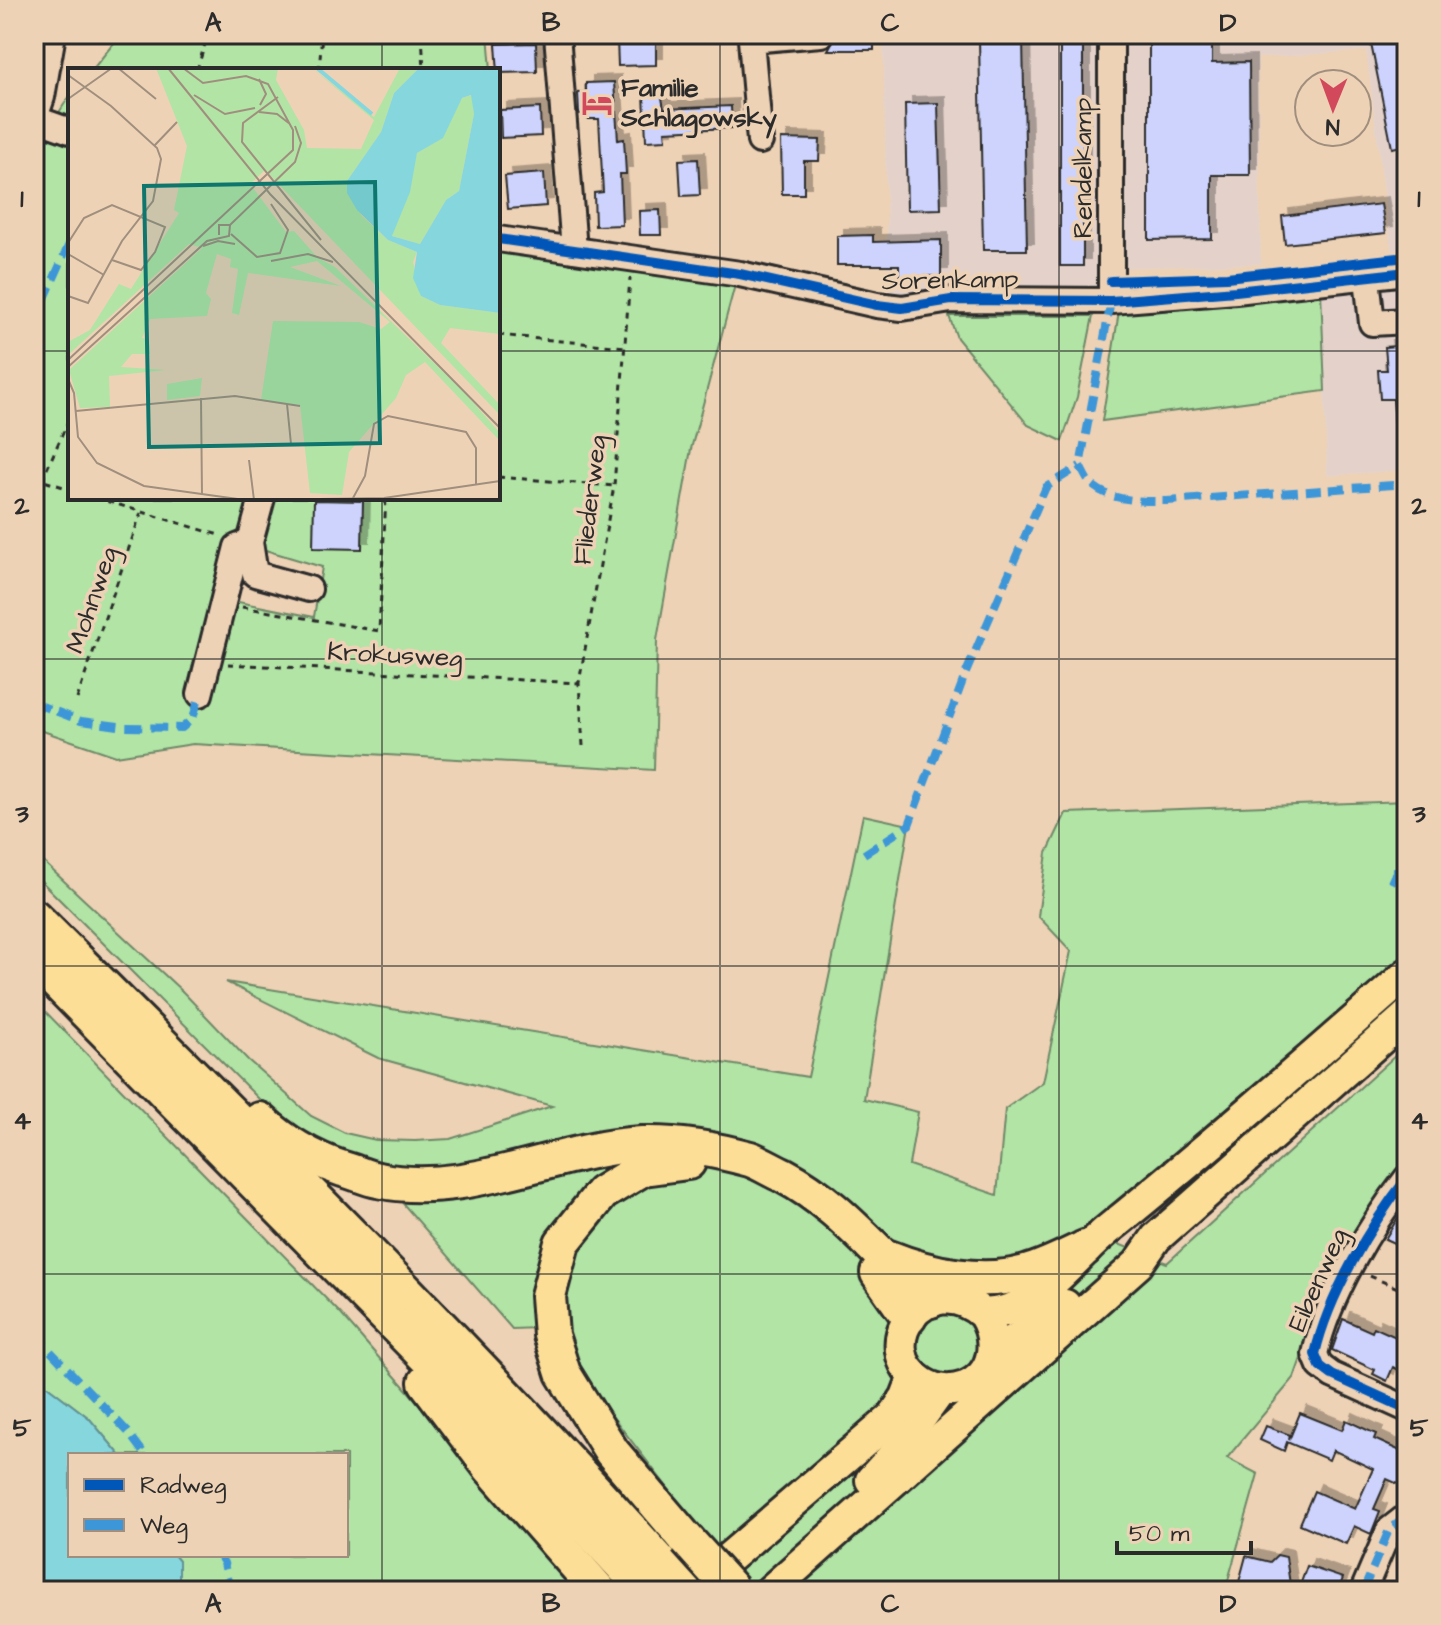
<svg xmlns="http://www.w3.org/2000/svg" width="1441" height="1625" font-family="'Architects Daughter',sans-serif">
<defs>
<filter id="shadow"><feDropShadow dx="7" dy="-7" stdDeviation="0" flood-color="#0004"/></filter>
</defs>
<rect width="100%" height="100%" fill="#eed2b5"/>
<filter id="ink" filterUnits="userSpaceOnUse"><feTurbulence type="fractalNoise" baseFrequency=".0125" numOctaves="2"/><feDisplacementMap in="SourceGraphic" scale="16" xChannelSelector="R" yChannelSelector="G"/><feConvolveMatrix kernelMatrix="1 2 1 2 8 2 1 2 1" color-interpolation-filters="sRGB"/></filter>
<g filter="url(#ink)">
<g fill="#e4d2ca">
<polygon points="883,34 1099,34 1099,291 953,288 921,299 888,301"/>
<polygon points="1120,34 1407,34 1407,470 1327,476 1321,291 1395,281 1366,51 1258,58 1261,264 1121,268"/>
</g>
<g fill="#b1e4a5" stroke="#6e8868" stroke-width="2" fill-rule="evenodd">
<polygon points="121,34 488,34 491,70 92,70"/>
<path d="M70,96V498H498V246L736,281L691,449L657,640L654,770L193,744L116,756L34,728V151C49,134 56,114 70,96ZM262,549L322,567L314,617L233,601L243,554Z"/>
<polygon points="1321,291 1325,391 1102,421 1119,311"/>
<polygon points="949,316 1093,316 1077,397 1062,441 1028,425 957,338"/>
<polygon points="1407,801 1407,953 1085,1231 1167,1263 1407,1045 1407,1162 1363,1223 1309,1336 1294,1378 1227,1458 1258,1474 1225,1591 755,1591 699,1528 578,1372 564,1327 512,1329 366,1161 329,1149 292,1127 262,1102 34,874 34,853 184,993 248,1060 311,1116 345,1133 376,1140 415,1141 450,1139 552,1106 378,1058 226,982 808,1077 863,815 909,825 864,1099 918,1112 909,1165 997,1195 1005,1109 1043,1082 1071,951 1038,916 1047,853 1066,813"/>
<polygon points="34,1000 340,1313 582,1591 179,1591 179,1561 174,1555 346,1555 346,1455 120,1455 89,1418 34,1376"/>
</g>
<polygon fill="#86d7dd" stroke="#629296" stroke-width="2" points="34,1376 89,1418 120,1455 70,1455 70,1555 174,1555 179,1561 179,1591 34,1591"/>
<g fill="#cdd3fc" stroke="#2b2b2b" stroke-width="2" filter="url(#shadow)">
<polygon points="846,34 874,36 874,50 828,50 835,37 846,37"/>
<polygon points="1149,34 1212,34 1212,63 1249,62 1250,175 1212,175 1212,239 1149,240"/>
<polygon points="1369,34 1407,34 1407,145 1392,148"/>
<polygon points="1023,37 1027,250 983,250 979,38"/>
<polygon points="656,38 656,65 618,66 617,39"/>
<polygon points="536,43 537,72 498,73 496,44"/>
<rect x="1060" y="46" width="23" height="220"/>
<polygon points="614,82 618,140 624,139 626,174 620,174 622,225 595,226 594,193 603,192 599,119 588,119 588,113 579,114 578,93 586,92 586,83"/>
<polygon points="661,92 664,109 731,106 732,128 665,131 666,140 646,141 644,93"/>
<polygon points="938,103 941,209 907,210 905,104"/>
<polygon points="540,108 541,136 501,138 500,110"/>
<polygon points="781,139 820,140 819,161 804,161 804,194 782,194"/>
<polygon points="698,159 700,195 681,196 679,160"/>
<polygon points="544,173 546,206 508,209 505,176"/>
<polygon points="1381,204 1386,233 1285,244 1282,216"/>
<polygon points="660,210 661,235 640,235 639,211"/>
<polygon points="873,235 873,242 941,240 941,276 899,277 899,265 837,265 837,236"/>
<polygon points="1407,345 1407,436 1396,437 1393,399 1380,399 1378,370 1387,370 1385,347"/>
<polygon points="314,500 363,501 362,549 313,548"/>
<polygon points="1407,1203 1407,1249 1385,1239"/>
<polygon points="1343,1319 1372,1332 1374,1327 1407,1342 1407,1374 1393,1367 1387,1381 1373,1374 1375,1370 1332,1350"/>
<polygon points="1300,1413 1342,1430 1346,1420 1376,1434 1374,1439 1407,1454 1407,1488 1387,1479 1374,1509 1380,1511 1371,1534 1354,1526 1346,1544 1300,1524 1314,1491 1355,1509 1373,1469 1333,1450 1329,1460 1287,1442 1284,1451 1260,1440 1266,1426 1290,1435 1289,1440"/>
<polygon points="1277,1555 1286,1557 1291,1591 1272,1591 1239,1582 1246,1556 1270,1562"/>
<polygon points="1307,1566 1343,1578 1338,1591 1298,1591"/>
</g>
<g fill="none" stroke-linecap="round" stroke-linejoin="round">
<g stroke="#2b2b2b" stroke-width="30">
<g id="minor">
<polyline points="557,34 574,250"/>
<polyline points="1111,34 1111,301"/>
<polyline points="36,119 70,131"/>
<polyline points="34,121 42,97 53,34"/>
<polyline points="760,141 751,40 821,34"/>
<polyline points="498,239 740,274 877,305 902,308 951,300 1111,301 1236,291 1407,272"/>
<polyline points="1367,278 1372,323 1407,321"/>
<polyline points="262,498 250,542 255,574 309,589"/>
<polyline points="200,694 237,547 250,542"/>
<path d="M1407,1178C1371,1224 1328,1296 1315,1354L1320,1366L1332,1375L1407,1409"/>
<polyline points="1363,1591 1389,1530 1407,1516"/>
</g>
</g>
<g stroke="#2b2b2b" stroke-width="36">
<g id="major">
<path d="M983,1314C999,1340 996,1374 965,1387C951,1392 936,1391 923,1383C867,1347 927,1264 983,1314C999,1313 1010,1311 1024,1303C1057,1284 1081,1251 1111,1227C1212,1145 1309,1060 1407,974"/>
<polyline points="993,1352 1047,1321 1065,1305"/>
<polyline points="871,1480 893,1456 941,1390"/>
<polyline points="690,1591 892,1418 906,1397 914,1376"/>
<polyline points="770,1591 1138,1264 1156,1238 1407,1016"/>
</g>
</g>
<g stroke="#2b2b2b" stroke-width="40">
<g id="highway">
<path d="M34,917C255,1137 478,1357 686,1591"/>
<polyline points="34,959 493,1425 646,1591"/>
<path d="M260,1120C283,1142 313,1159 343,1169C355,1172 366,1178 378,1180C467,1199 554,1149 642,1144C679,1143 714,1149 750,1159C761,1163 772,1170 783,1175C845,1208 877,1257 931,1300"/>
<path d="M889,1258C931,1275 982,1285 1026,1273C1047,1267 1066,1257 1085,1248"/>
<polyline points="878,1273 909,1317"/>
<polyline points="426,1382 490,1467 599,1591"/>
<polyline points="687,1540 612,1452 563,1373 551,1335 548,1296 562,1243 602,1193 643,1168 688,1162"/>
</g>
</g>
<g stroke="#2b2b2b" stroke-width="3" stroke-dasharray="6 6" stroke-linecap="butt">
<polyline points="422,34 424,70"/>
<polyline points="197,70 208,34"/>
<polyline points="319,70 322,34"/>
<polyline points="498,335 625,347"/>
<polyline points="498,477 614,486"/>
<polyline points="34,478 70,489"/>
<polyline points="42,480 70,417"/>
<polyline points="96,498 219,535"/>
<polyline points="242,607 379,631 386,498"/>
<polyline points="228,664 579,683"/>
<polyline points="77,699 141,513"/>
<polyline points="583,746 579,683 614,486 630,278"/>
<polyline points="1370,1276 1407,1292"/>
</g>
<use href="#minor" stroke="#eed2b5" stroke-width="24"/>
<use href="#major" stroke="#fdde96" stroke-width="30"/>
<use href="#highway" stroke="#fdde96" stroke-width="34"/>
<g stroke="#2b2b2b" stroke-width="40" stroke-linecap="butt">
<polyline id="highway-bridge" points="687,1540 733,1591"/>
</g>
<use href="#highway-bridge" stroke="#fdde96" stroke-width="34"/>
<g stroke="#3c96d7" stroke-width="8" stroke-dasharray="16 8" stroke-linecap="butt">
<path d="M1111,301L1080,466C1083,471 1086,479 1090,483C1109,502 1143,501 1167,501L1407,484"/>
<polyline points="34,323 70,242"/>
<polyline points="34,703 81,721 126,727 182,728 193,718 200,694"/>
<polyline points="864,854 909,825 965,675 1046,487 1080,466"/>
<polyline points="1391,883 1407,848"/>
<polyline points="34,1334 128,1432 145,1455"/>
<polyline points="219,1555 224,1563 230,1591"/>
<polyline points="1363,1591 1389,1530 1407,1516"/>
</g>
<g stroke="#eed2b5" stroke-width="15">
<g id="cycleway">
<polyline points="498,239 740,274 877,305 902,308 951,300 1111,301 1236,291 1407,272"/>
<polyline points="1111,281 1227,277 1407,257"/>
<path d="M1407,1178C1371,1224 1328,1296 1315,1354L1320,1366L1332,1375L1407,1409"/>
</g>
</g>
<use href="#cycleway" stroke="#0057b8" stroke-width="10"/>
</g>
</g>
<path fill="none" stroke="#2b2b2b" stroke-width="2" stroke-opacity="0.55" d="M382,34V70M720,34V1591M1059,34V1591M34,351H70M498,351H1407M382,498V1591M34,659H1407M34,966H1407M34,1274H1407"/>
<defs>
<g id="hotel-bare" transform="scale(2.4)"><path d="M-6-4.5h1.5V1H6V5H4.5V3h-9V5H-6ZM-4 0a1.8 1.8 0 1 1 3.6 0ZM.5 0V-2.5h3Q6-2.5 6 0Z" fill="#d1495b" stroke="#eed2b5" stroke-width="2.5" paint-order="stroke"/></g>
</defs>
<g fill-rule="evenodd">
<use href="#hotel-bare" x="597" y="103"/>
</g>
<g text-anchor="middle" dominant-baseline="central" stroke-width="7" stroke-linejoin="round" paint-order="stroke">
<g font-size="26" font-weight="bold" fill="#2b2b2b" stroke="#eed2b5" text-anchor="start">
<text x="621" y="88">Familie<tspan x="621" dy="30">Schlagowsky</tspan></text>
</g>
<g font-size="26" fill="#2b2b2b" stroke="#eed2b5">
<text transform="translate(1083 168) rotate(-90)">Rendelkamp</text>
<text transform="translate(950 280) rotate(-1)">Sorenkamp</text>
<text transform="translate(590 500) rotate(-83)">Fliederweg</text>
<text transform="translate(92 600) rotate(-71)">Mohnweg</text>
<text transform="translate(395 655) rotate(3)">Krokusweg</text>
<text transform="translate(1318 1280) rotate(-66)">Eibenweg</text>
</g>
</g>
<g transform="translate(68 68)">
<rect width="432" height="432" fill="#eed2b5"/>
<path d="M88,0H210L208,12L236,62L239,80L293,81L306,52L244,0L306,49L332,0H351L326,25L313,64L279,113V125L294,148L320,172L349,184L345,194L353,228L372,237L432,245V266L382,260L373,275L432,337V347L197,102L182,116L218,164L226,163L250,190L267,199L396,324L432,365V373L357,294L338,307L328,330L281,384L274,427L242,425L232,337L193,332L205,253L291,254L313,261L322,254L249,193L222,199L273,218L180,205L171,247L164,245L170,201L162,199L163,191L149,186L138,225L143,231L139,248L82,251L74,270L81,272L82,286H64L53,299L98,302L41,308L42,339L12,340L1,302L134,180L121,176L0,287V274L22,262L51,216L63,221L111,145L106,142L119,78ZM404,27L406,46L391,123L378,132L352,176L324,168L349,85L372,71L394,30ZM134,310L132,328L99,332V316Z" fill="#b1e4a5"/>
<path d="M351,0H432V245L372,237L353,228L345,210L349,184L320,172L289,142L279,125V113L313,64L326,25ZM403,27L406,46L391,123L378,132L352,176L324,168L342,124L349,85L375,70L394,30Z" fill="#86d7dd" fill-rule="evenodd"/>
<path fill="none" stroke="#86d7dd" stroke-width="4" d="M249,0L304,46"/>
<path fill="none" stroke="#a08f7e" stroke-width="2" d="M50,0L88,31M100,0L202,126L432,360M0,7L43,38L89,80L93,91L85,133L54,173L20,235L0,228M191,11L198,26L192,37M126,27L157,46L187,40M210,29L175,55L174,74L253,172M0,31L44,0M191,44L209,46L222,56M86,78L109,54M162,157L227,94L233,75L227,58M163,166L189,189L212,185L220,162L203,136M0,175L16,150L44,137L97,159L87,184L73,202L44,192M135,178L150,173L167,176M0,186L36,207M203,193L240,186L265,194M0,292L225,82V62L200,16L178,8L135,15L115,0M0,299L139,173L161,168L162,157H151V167M0,311L6,325L10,369L29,395L76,418L177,432M133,330L134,427M219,336L223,376M8,343L167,328L232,338M181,392L186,432M285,430L297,408L306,356L320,348L398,364L408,380V416M188,432L316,430L432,413"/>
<path fill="#0f766e" fill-opacity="0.15" stroke="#0f766e" stroke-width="4" d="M307,114L312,375L81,379L76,118Z"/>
<rect width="432" height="432" fill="none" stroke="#2b2b2b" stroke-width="4"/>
</g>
<rect width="1441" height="1625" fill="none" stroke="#eed2b5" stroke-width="88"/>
<rect x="68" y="1453" width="280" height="104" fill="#eed2b5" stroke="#a08f7e" stroke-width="2"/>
<rect x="84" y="1479" width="40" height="12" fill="#0057b8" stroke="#a08f7e" stroke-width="2"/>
<text x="140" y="1493" font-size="24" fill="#2b2b2b">Radweg</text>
<rect x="84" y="1519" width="40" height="12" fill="#3c96d7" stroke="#a08f7e" stroke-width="2"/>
<text x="140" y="1533" font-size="24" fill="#2b2b2b">Weg</text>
<g transform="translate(1333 108) rotate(181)"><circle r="38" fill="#eed2b5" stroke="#a08f7e" stroke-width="2"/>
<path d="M0-6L14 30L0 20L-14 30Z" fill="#d1495b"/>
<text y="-12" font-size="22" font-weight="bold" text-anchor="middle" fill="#2b2b2b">N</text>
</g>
<path d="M1117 1541v12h134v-12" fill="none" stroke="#2b2b2b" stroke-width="4"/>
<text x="1129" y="1541" font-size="24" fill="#2b2b2b" stroke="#eed2b5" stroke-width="6" paint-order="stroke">50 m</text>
<rect x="44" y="44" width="1353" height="1537" fill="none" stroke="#2b2b2b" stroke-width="3"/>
<g font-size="26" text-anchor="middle" font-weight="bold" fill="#2b2b2b">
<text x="213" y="31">A</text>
<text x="551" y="31">B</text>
<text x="890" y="31">C</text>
<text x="1228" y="31">D</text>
<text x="22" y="207">1</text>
<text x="1419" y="207">1</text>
<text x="22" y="514">2</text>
<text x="1419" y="514">2</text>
<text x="22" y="822">3</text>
<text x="1419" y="822">3</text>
<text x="22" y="1129">4</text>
<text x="1419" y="1129">4</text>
<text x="22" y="1436">5</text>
<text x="1419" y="1436">5</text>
<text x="213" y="1612">A</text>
<text x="551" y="1612">B</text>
<text x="890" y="1612">C</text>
<text x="1228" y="1612">D</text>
</g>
</svg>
